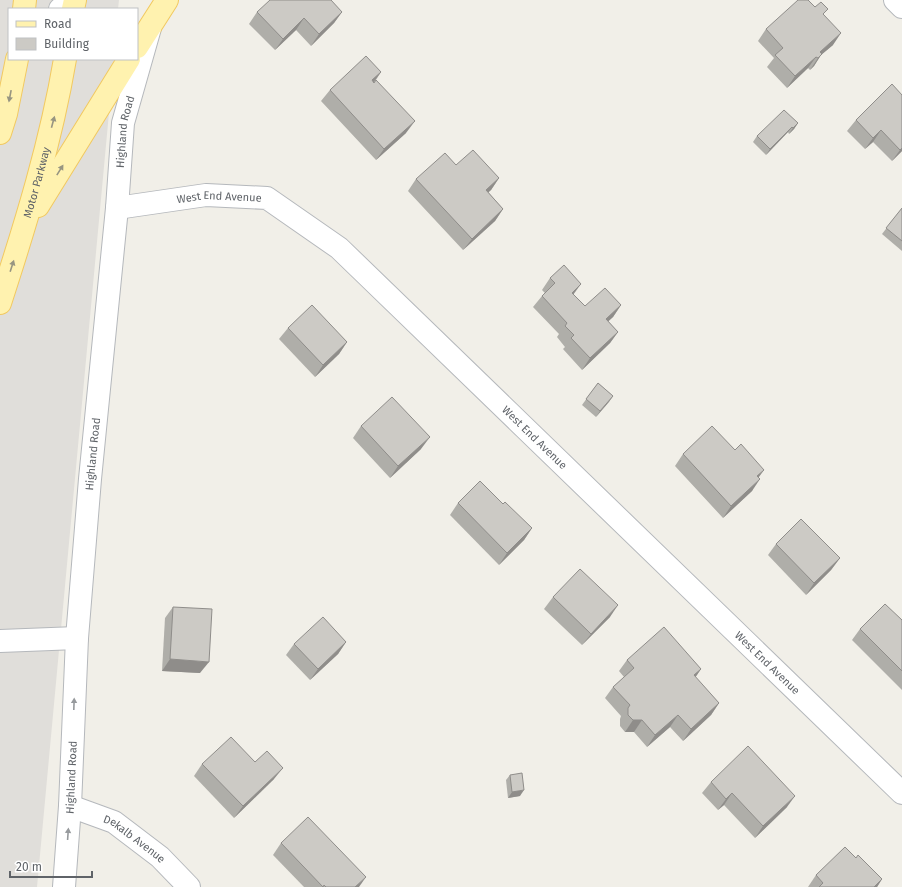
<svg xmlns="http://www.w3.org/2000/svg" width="902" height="887" font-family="'Fira Sans',sans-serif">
<rect width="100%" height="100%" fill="#f1efe8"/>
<polygon fill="#e0deda" points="0,0 119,0 118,9 9,9 9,59 114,59 37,887 0,887"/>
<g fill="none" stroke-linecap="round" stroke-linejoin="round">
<g stroke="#b5b8bc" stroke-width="24">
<g id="minor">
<polyline points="895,0 902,7"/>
<polyline points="60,9 72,0"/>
<path id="s1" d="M117,208L206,195L267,198L339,248L902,793"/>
<polyline points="0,641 77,638"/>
<path id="s2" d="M70,806L114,822L160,857L189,887"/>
<path id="s3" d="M64,887L70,806L77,638L90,479L117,208L123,123L150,28"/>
</g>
</g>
<g stroke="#f2c960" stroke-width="24">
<g id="major">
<polyline points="24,9 25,0"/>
<polyline points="73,9 75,0"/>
<polyline points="137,47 167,0"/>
<polyline points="0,133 6,114 17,59"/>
<polyline points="38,206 129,59"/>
<path id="s4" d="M0,303C26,223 51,142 65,59"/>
</g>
</g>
<use href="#minor" stroke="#fff" stroke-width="22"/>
<use href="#major" stroke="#fff2af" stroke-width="22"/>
</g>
<g fill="#afaea9">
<polygon points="257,12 342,12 334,23 311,46 296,30 275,50 249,24"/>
<polygon points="824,15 833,45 821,55 814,66 810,70 808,68 787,88 767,67 774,58 758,41 766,29"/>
<polygon points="381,72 374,83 406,133 376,160 321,101 330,90"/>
<polygon points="902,95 902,151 892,161 873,142 865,149 847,131 856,120"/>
<polygon points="798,123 794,129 789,134 788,132 766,155 753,142 757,136"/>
<polygon points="456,165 499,178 491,190 488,192 503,209 495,221 463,250 408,191 416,179"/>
<polygon points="902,208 902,251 882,234"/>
<polygon points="550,278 574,295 585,306 621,305 613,317 608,321 618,332 610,343 582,370 563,349 565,347 557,337 559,334 533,307 542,296 545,293 542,290"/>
<polygon points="288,328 347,342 339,354 315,377 279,339"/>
<polygon points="598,383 613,396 596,417 582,405"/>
<polygon points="361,426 421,449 390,478 353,438"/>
<polygon points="735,450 764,470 758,477 752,491 723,518 675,466 683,454"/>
<polygon points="458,503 503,504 532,528 524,540 499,565 450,515"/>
<polygon points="776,544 840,558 831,570 806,595 768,555"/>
<polygon points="553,597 610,617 582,645 544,609"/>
<polygon points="173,607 200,673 162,671 165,618"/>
<polygon points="902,620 902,690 852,640 860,629"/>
<polygon points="346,642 338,654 310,680 286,655 294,644"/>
<polygon points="627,660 701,669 695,677 719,703 711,715 683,741 670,727 647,747 634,732 625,732 620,726 620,719 621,716 605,698 613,687 624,677 619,671"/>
<polygon points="202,764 274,779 234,818 194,776"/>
<polygon points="510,775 520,796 508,798 506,780"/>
<polygon points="711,782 787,807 755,838 724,805 718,810 702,793"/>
<polygon points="281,843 359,887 304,887 273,855"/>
<polygon points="856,858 882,879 877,887 808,887 816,875"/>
</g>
<g fill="#8f8d8a">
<polygon points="342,12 334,23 311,46 319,34"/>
<polygon points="304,18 296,30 275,50 283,39"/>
<polygon points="841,33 833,45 821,55 814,66 810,70 818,58 820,52"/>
<polygon points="816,57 808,68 787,88 795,76"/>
<polygon points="381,72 373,83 372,80"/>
<polygon points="415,121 406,133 376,160 384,149"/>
<polygon points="798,123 794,129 789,134 793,128"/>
<polygon points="792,127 788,132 766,155 770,149"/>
<polygon points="881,130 873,142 865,149 873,138"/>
<polygon points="902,148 902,151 892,161 900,150"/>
<polygon points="499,178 491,190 478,202 486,190"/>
<polygon points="503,209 495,221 463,250 472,239"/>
<polygon points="581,284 573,295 572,293"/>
<polygon points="621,305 613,317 598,331 606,319"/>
<polygon points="618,332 610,343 582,370 590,358"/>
<polygon points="347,342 339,354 315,377 323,365"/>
<polygon points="613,396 609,402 596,417 600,411"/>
<polygon points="430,437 421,449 390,478 398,466"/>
<polygon points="764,470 756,481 757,476"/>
<polygon points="760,479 752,491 723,518 731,506"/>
<polygon points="532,528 524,540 499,565 507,553"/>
<polygon points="840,558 831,570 806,595 814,583"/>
<polygon points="618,605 610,617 582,645 591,634"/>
<polygon points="346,642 338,654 310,680 318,669"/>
<polygon points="170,659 209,662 200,673 162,671"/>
<polygon points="701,669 693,681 694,675"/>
<polygon points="719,703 711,715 683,741 691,729"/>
<polygon points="678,715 670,727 647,747 655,735"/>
<polygon points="633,720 642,720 634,732 625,732"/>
<polygon points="283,768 274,779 234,818 243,806"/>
<polygon points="524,790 520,796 508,798 512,792"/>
<polygon points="732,793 724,805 718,810 726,799"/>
<polygon points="795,796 787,807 755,838 763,826"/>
<polygon points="366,877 359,887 355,887"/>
<polygon points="882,879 877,887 874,887"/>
</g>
<g fill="#cccac5" stroke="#8f8d8a">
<polygon points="270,0 331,0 342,12 319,34 304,18 283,39 257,12"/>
<polygon points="798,0 808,0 815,7 821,2 828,9 823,14 841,33 820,52 822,54 818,58 816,57 795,76 775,55 783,48 766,29"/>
<polygon points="366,56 381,72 372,80 374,83 376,80 415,121 384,149 330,90"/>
<polygon points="892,84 902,95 902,148 900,150 881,130 873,138 856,120"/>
<polygon points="784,110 798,123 793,128 792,127 770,149 757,136"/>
<polygon points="473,150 499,178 486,190 503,209 472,239 416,179 445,153 456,165"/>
<polygon points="902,208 902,241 886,228"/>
<polygon points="564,265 581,284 572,293 585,306 605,288 621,305 606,319 618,332 590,358 571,338 574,335 565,326 567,323 542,296 555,283 550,278"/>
<polygon points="312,305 347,342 323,365 288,328"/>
<polygon points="598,383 613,396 600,411 586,399"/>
<polygon points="392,397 430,437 398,466 361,426"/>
<polygon points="712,426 735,450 741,444 764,470 757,476 760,479 731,506 683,454"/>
<polygon points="480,481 503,504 505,502 532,528 507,553 458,503"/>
<polygon points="801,519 840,558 814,583 776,544"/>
<polygon points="580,569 618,605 591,634 553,597"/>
<polygon points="885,604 902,620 902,671 860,629"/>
<polygon points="173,607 212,609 209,662 170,659"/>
<polygon points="323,617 346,642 318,669 294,644"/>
<polygon points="664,627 701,669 694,675 719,703 691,729 678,715 655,735 642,720 633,720 628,715 628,708 630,705 613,687 634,668 627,660"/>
<polygon points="231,737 255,762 267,751 283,768 243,806 202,764"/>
<polygon points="748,746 795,796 763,826 732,793 726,799 711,782"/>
<polygon points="522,773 524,790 512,792 510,775"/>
<polygon points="308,817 366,877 355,887 326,887 324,885 323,887 281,843"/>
<polygon points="845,847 856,858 858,855 882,879 874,887 819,887 823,883 816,875"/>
</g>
<defs><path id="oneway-solid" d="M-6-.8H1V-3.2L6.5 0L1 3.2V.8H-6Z"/></defs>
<g fill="#979581">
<use href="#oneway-solid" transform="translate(10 96) rotate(101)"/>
<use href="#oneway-solid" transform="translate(53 122) rotate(-75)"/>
<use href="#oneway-solid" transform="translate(60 170) rotate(-58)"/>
<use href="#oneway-solid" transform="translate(12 266) rotate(-72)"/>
</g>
<g fill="#979a9d">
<use href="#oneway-solid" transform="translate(74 704) rotate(-88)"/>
<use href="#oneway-solid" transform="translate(68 834) rotate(-86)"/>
</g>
<g text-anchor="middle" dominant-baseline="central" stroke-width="3" stroke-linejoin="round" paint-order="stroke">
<g font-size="11" fill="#5f6368" stroke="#fff">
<text stroke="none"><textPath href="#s3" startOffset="758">Highland Road</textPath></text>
<text stroke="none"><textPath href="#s4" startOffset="126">Motor Parkway</textPath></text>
<text stroke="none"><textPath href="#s1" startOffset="103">West End Avenue</textPath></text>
<text stroke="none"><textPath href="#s1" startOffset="511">West End Avenue</textPath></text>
<text stroke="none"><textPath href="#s3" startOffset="434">Highland Road</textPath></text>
<text stroke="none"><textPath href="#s1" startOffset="835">West End Avenue</textPath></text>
<text stroke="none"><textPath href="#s3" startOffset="110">Highland Road</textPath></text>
<text stroke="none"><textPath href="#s2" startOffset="73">Dekalb Avenue</textPath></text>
</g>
</g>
<rect x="8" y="8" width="130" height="52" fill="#ffffff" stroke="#bfc1c3"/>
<rect x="16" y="21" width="20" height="6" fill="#fff2af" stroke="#bfc1c3"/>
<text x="44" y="28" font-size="12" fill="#5f6368">Road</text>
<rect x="16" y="38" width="20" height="12" fill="#cccac5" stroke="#bfc1c3"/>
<text x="44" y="48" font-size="12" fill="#5f6368">Building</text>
<path d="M10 871v6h82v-6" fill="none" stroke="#5f6368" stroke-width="2"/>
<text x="16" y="871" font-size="12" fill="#5f6368" stroke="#ffffff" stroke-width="3" paint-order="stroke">20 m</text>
</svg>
